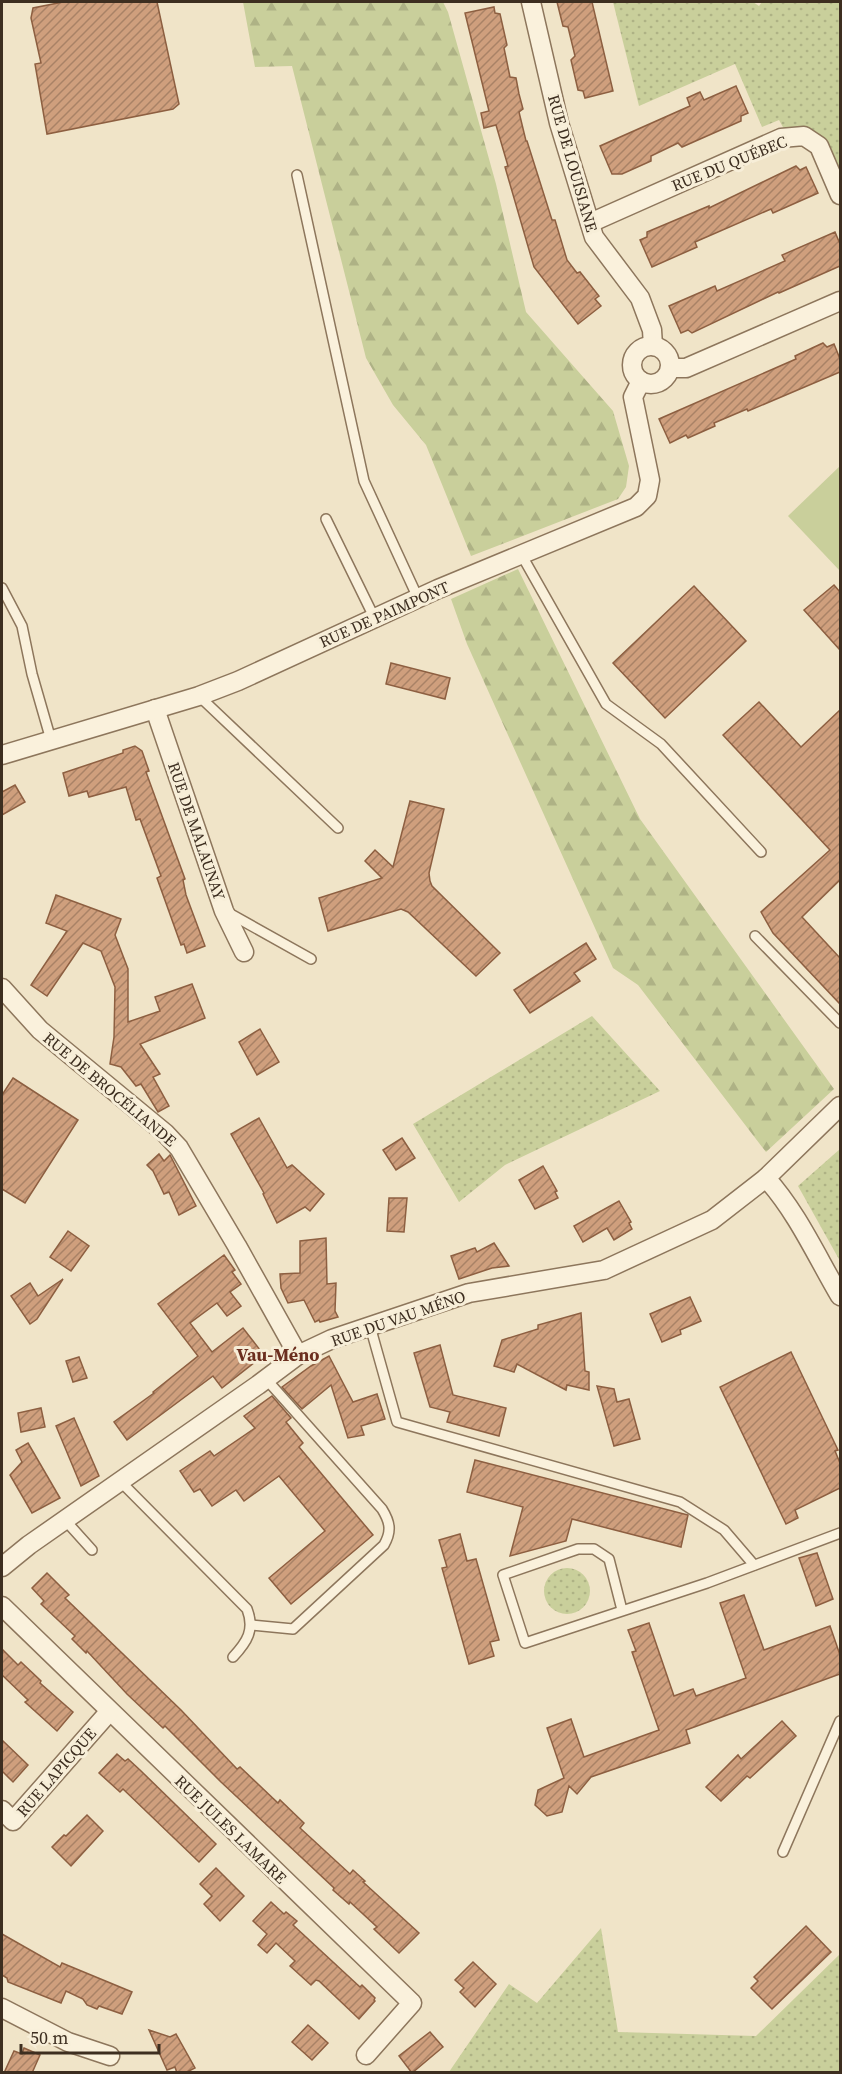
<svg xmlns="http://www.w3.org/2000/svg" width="842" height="2074" font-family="'Source Serif 4',serif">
<defs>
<pattern id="grass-dots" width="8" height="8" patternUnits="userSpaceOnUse" patternTransform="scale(1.5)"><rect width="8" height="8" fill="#c9cf9b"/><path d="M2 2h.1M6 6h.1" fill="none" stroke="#aeb285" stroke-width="1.8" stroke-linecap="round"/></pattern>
<pattern id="forest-firs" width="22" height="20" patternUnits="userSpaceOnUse" patternTransform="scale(1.5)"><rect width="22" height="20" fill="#c9cf9b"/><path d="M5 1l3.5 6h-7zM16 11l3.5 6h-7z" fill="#aeb285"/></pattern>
<pattern id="building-hatch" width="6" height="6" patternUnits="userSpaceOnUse" patternTransform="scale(1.5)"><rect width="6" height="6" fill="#cf9f7d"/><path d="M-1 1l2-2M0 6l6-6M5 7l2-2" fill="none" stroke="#a98266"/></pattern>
</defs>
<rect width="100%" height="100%" fill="#f0e4c8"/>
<g fill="url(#grass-dots)">
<polygon points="613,2 753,2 759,6 762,2 840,2 840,174 803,128 784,129 779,120 762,127 735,64 639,106"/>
<polygon points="592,1016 660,1091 505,1165 459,1202 413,1124"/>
<polygon points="840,1149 840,1261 798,1186"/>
<circle cx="567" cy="1591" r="23"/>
<polygon points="601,1928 618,2032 756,2036 840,1954 840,2072 449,2072 509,1984 537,2003"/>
</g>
<g fill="url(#forest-firs)">
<polygon points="243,2 443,2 448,12 496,184 526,312 613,411 629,466 626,487 618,499 471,556 426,445 393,405 366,358 292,66 255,67"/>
<polygon points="518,569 640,819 834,1089 766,1152 638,985 613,968 467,644 451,599"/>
</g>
<polygon fill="#c9cf9b" points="840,466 840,571 788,516"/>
<g fill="url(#building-hatch)" stroke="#8d5f41" stroke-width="1.5">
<polygon points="63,2 157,2 179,104 173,109 47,134 35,64 41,63 31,18 33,8"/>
<polygon points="557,2 592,2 613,91 585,98 583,91 578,90 571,60 575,56 568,27 563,26"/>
<polygon points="494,7 495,13 500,14 507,45 504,48 510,77 516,78 519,94 523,109 519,112 526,141 527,141 552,220 555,220 567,260 577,273 580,272 599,296 595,299 601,306 578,324 534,267 505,167 508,166 496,125 484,128 481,113 489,111 465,13"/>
<polygon points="736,86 748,113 741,116 741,121 682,147 678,143 651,156 651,161 622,174 612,174 600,146 690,106 687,98 700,92 704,100"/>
<polygon points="796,166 800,170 806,167 818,193 773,213 771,209 695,242 697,247 652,267 640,240 647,237 647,232 709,206 709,208"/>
<polygon points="835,232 840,244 840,266 779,293 778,292 692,333 688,330 681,333 669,306 715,286 717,291 785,261 782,255"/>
<polygon points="823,343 827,347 834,344 840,359 840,372 748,411 747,409 714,423 715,426 688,438 686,435 670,443 659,419 796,359 795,356"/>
<polygon points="834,585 840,592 840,650 804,610"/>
<polygon points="694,586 746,641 665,718 613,663"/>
<polygon points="391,663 450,678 445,699 386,684"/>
<polygon points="759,702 801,747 840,710 840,880 802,917 840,958 840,1004 773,933 761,912 830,850 723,735"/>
<polygon points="135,746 142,751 149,771 146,772 185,879 183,880 186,895 205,946 187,953 184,944 181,945 157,878 161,876 140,819 136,820 126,787 89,797 87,791 69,796 63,773 123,753 123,750"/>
<polygon points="15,785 25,802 2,815 2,792"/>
<polygon points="410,801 444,809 429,873 430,881 432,886 500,953 476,976 408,912 401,909 328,931 319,898 382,878 365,861 375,850 393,867"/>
<polygon points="56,895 121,919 115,935 128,969 128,1022 160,1011 155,997 192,984 205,1018 140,1044 160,1074 153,1077 169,1106 158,1112 141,1084 136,1086 121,1067 110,1064 114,1037 115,987 101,951 83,943 47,996 31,985 67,931 46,923"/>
<polygon points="586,943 596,959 574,973 580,981 530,1013 514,990"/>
<polygon points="260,1029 279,1062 257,1075 239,1042"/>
<polygon points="13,1078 78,1120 25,1203 2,1189 2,1095"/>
<polygon points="259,1118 287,1168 292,1165 324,1194 310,1211 305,1207 277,1223 263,1194 264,1193 231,1134"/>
<polygon points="402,1138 415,1158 396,1170 383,1150"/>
<polygon points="159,1154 164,1161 170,1155 196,1206 179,1215 169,1192 164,1194 153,1171 147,1165"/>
<polygon points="543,1166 557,1191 555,1192 558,1198 535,1209 519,1180"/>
<polygon points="389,1198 407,1198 404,1232 387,1231"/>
<polygon points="619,1201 631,1222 629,1223 632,1229 614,1240 607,1228 583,1242 574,1226"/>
<polygon points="68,1231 89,1246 71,1271 50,1257"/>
<polygon points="326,1238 327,1284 336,1283 335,1311 338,1317 320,1322 319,1320 315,1322 304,1300 288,1303 281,1288 280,1274 300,1273 300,1241"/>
<polygon points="494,1243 509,1266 492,1268 459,1279 451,1256 475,1248 477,1252"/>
<polygon points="224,1255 235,1270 232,1272 241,1284 230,1292 241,1306 227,1316 217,1303 190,1323 212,1352 243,1328 264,1355 222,1388 213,1376 127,1440 114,1422 154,1393 153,1392 198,1356 158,1304"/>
<polygon points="63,1279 37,1319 30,1324 11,1296 30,1283 38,1296"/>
<polygon points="690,1297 701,1321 680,1330 681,1334 662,1342 650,1314"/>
<polygon points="581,1313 585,1371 589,1372 589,1390 567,1385 566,1390 517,1364 514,1372 494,1366 502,1340 538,1329 538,1325"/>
<polygon points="440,1345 453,1395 506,1408 499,1436 447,1422 450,1412 430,1407 414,1353"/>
<polygon points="791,1352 838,1450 835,1451 840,1463 840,1488 795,1510 798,1518 786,1524 720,1387"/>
<polygon points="329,1356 353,1402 377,1394 385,1419 361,1426 364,1435 348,1438 331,1385 302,1409 282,1387 311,1366"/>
<polygon points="79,1357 87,1378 73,1382 66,1361"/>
<polygon points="597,1386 614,1389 617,1402 629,1399 640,1439 614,1446"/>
<polygon points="272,1396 291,1418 286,1422 303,1443 299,1447 373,1535 291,1604 269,1578 325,1531 279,1476 244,1501 236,1490 212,1506 200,1489 194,1492 180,1471 210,1451 214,1456 255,1428 244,1416"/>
<polygon points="41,1408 45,1427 21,1432 18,1413"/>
<polygon points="74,1418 99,1476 81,1486 56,1426"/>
<polygon points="28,1443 60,1498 32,1513 10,1475 22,1462 16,1450"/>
<polygon points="475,1460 688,1515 681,1547 572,1519 566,1541 510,1556 523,1507 467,1492"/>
<polygon points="460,1534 467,1561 476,1559 499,1640 490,1642 494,1656 469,1664 442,1568 447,1567 439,1540"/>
<polygon points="817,1553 833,1599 816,1606 799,1558"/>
<polygon points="47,1573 69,1595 65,1598 181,1710 237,1769 240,1767 278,1803 280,1800 304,1823 300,1828 350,1874 353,1870 365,1881 363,1882 419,1933 399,1953 374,1929 377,1927 350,1902 349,1904 333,1890 334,1888 221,1782 165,1726 163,1728 127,1694 87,1651 86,1653 72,1639 75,1636 41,1604 44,1601 32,1588"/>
<polygon points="744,1595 764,1650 830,1626 840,1655 840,1674 686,1730 690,1743 591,1777 577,1794 569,1786 562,1812 547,1816 535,1805 538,1790 564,1778 547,1728 571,1719 584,1757 659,1730 632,1652 636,1651 628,1630 649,1623 674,1696 693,1689 696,1696 746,1678 720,1603"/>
<polygon points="2,1649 18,1665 21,1662 41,1681 40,1683 73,1712 57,1731 25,1702 28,1700 2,1675"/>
<polygon points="782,1721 796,1736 750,1778 747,1776 721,1801 706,1787 738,1755 741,1759"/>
<polygon points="2,1740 28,1765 13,1782 2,1771"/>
<polygon points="117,1754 125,1761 128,1759 140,1770 216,1844 199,1862 123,1789 120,1792 99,1773"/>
<polygon points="87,1815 103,1831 71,1866 52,1847 64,1835 66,1836"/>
<polygon points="216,1868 244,1896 220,1921 204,1904 212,1896 200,1884"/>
<polygon points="271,1902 284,1914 286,1912 297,1921 293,1925 360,1987 362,1985 375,1998 374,2000 375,2001 359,2019 319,1981 316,1980 311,1985 290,1966 295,1961 276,1943 267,1953 258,1945 267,1934 253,1921"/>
<polygon points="806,1926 831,1952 772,2009 751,1988 758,1981 754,1977"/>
<polygon points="2,1934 60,1967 62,1963 132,1992 122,2014 99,2006 97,2009 87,2005 83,1999 66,1991 61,2003 8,1982 7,1978 2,1975"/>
<polygon points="473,1962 496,1984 475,2007 460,1992 464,1988 455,1980"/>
<polygon points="308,2025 328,2043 312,2060 292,2042"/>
<polygon points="149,2030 170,2037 176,2034 195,2068 185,2073 177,2073 175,2067 167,2070"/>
<polygon points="430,2032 443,2047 412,2073 399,2056"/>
<polygon points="24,2048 40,2055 32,2073 4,2073 14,2051 22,2054"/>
</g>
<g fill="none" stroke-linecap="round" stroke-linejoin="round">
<g stroke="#8d765c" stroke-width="12">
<g id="lane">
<polyline points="297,175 364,481 418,598"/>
<polyline points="326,519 374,617"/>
<polyline points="521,554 606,704 661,744 761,852"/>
<polyline points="2,588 22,626 32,674 51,740"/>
<polyline points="199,696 338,828"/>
<polyline points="227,912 311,959"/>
<polyline points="755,936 840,1023"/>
<polyline points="370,1326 397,1422 680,1502 724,1530 754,1565"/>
<path d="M120,1481L247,1609C255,1630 247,1642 233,1657"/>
<polyline points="65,1520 92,1550"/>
<polyline points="622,1610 609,1559 594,1549 578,1549 503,1575 525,1643 707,1583 840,1533"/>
<path d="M252,1625L293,1629L384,1545C392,1531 390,1522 382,1509L266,1379"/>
<polyline points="783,1852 840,1721"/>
</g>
</g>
<g stroke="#8d765c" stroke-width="21">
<g id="street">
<polyline points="531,2 559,123 594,237 640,298 652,330 653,346"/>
<polyline points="590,223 781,138 804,136 819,146 840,195"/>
<circle cx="651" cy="365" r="19"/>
<polyline points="670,368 686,368 840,301"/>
<polyline points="155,709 224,911 244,952"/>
<polyline points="2,755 199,696 238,681 438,589 636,507 647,496 650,480 633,397 641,381"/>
<polyline points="2,988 40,1030 165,1133 179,1148 237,1246 298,1355"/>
<path d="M766,1178C797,1212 817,1257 840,1296"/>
<polyline points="2,1567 29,1545 258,1385 298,1355 332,1339 469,1293 604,1270 712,1220 766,1178 840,1106"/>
<polyline points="2,1606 412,2003 366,2055"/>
<polyline points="2,1810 13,1821 109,1712"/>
<polyline points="2,2008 68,2042 110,2056"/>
</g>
</g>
<use href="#lane" stroke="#faf1dc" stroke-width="9"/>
<use href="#street" stroke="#faf1dc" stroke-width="18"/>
</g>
<g text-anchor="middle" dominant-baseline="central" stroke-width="6" stroke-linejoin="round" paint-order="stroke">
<g font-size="16" fill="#3d2e20" stroke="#f7eed8">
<text transform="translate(573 163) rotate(74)">RUE DE LOUISIANE</text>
<text transform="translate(729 163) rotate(-22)">RUE DU QUÉBEC</text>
<text transform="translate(384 614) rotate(-24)">RUE DE PAIMPONT</text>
<text transform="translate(197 831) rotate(71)">RUE DE MALAUNAY</text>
<text transform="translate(110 1089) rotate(40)">RUE DE BROCÉLIANDE</text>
<text transform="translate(398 1318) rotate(-19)">RUE DU VAU MÉNO</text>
<text transform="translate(56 1772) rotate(-49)">RUE LAPICQUE</text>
<text transform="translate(231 1829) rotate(44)">RUE JULES LAMARE</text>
</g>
<g font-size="18" font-weight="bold" fill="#6b2e1e" stroke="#f7eed8">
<text x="278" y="1354">Vau-Méno</text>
</g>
</g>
<rect width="842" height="2074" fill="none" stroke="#3d2e20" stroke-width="6"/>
<path d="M21 2044v9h138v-9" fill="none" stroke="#3d2e20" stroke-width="3"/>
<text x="30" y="2044" font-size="18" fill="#3d2e20" stroke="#f7eed8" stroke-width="4.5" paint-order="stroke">50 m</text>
</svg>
